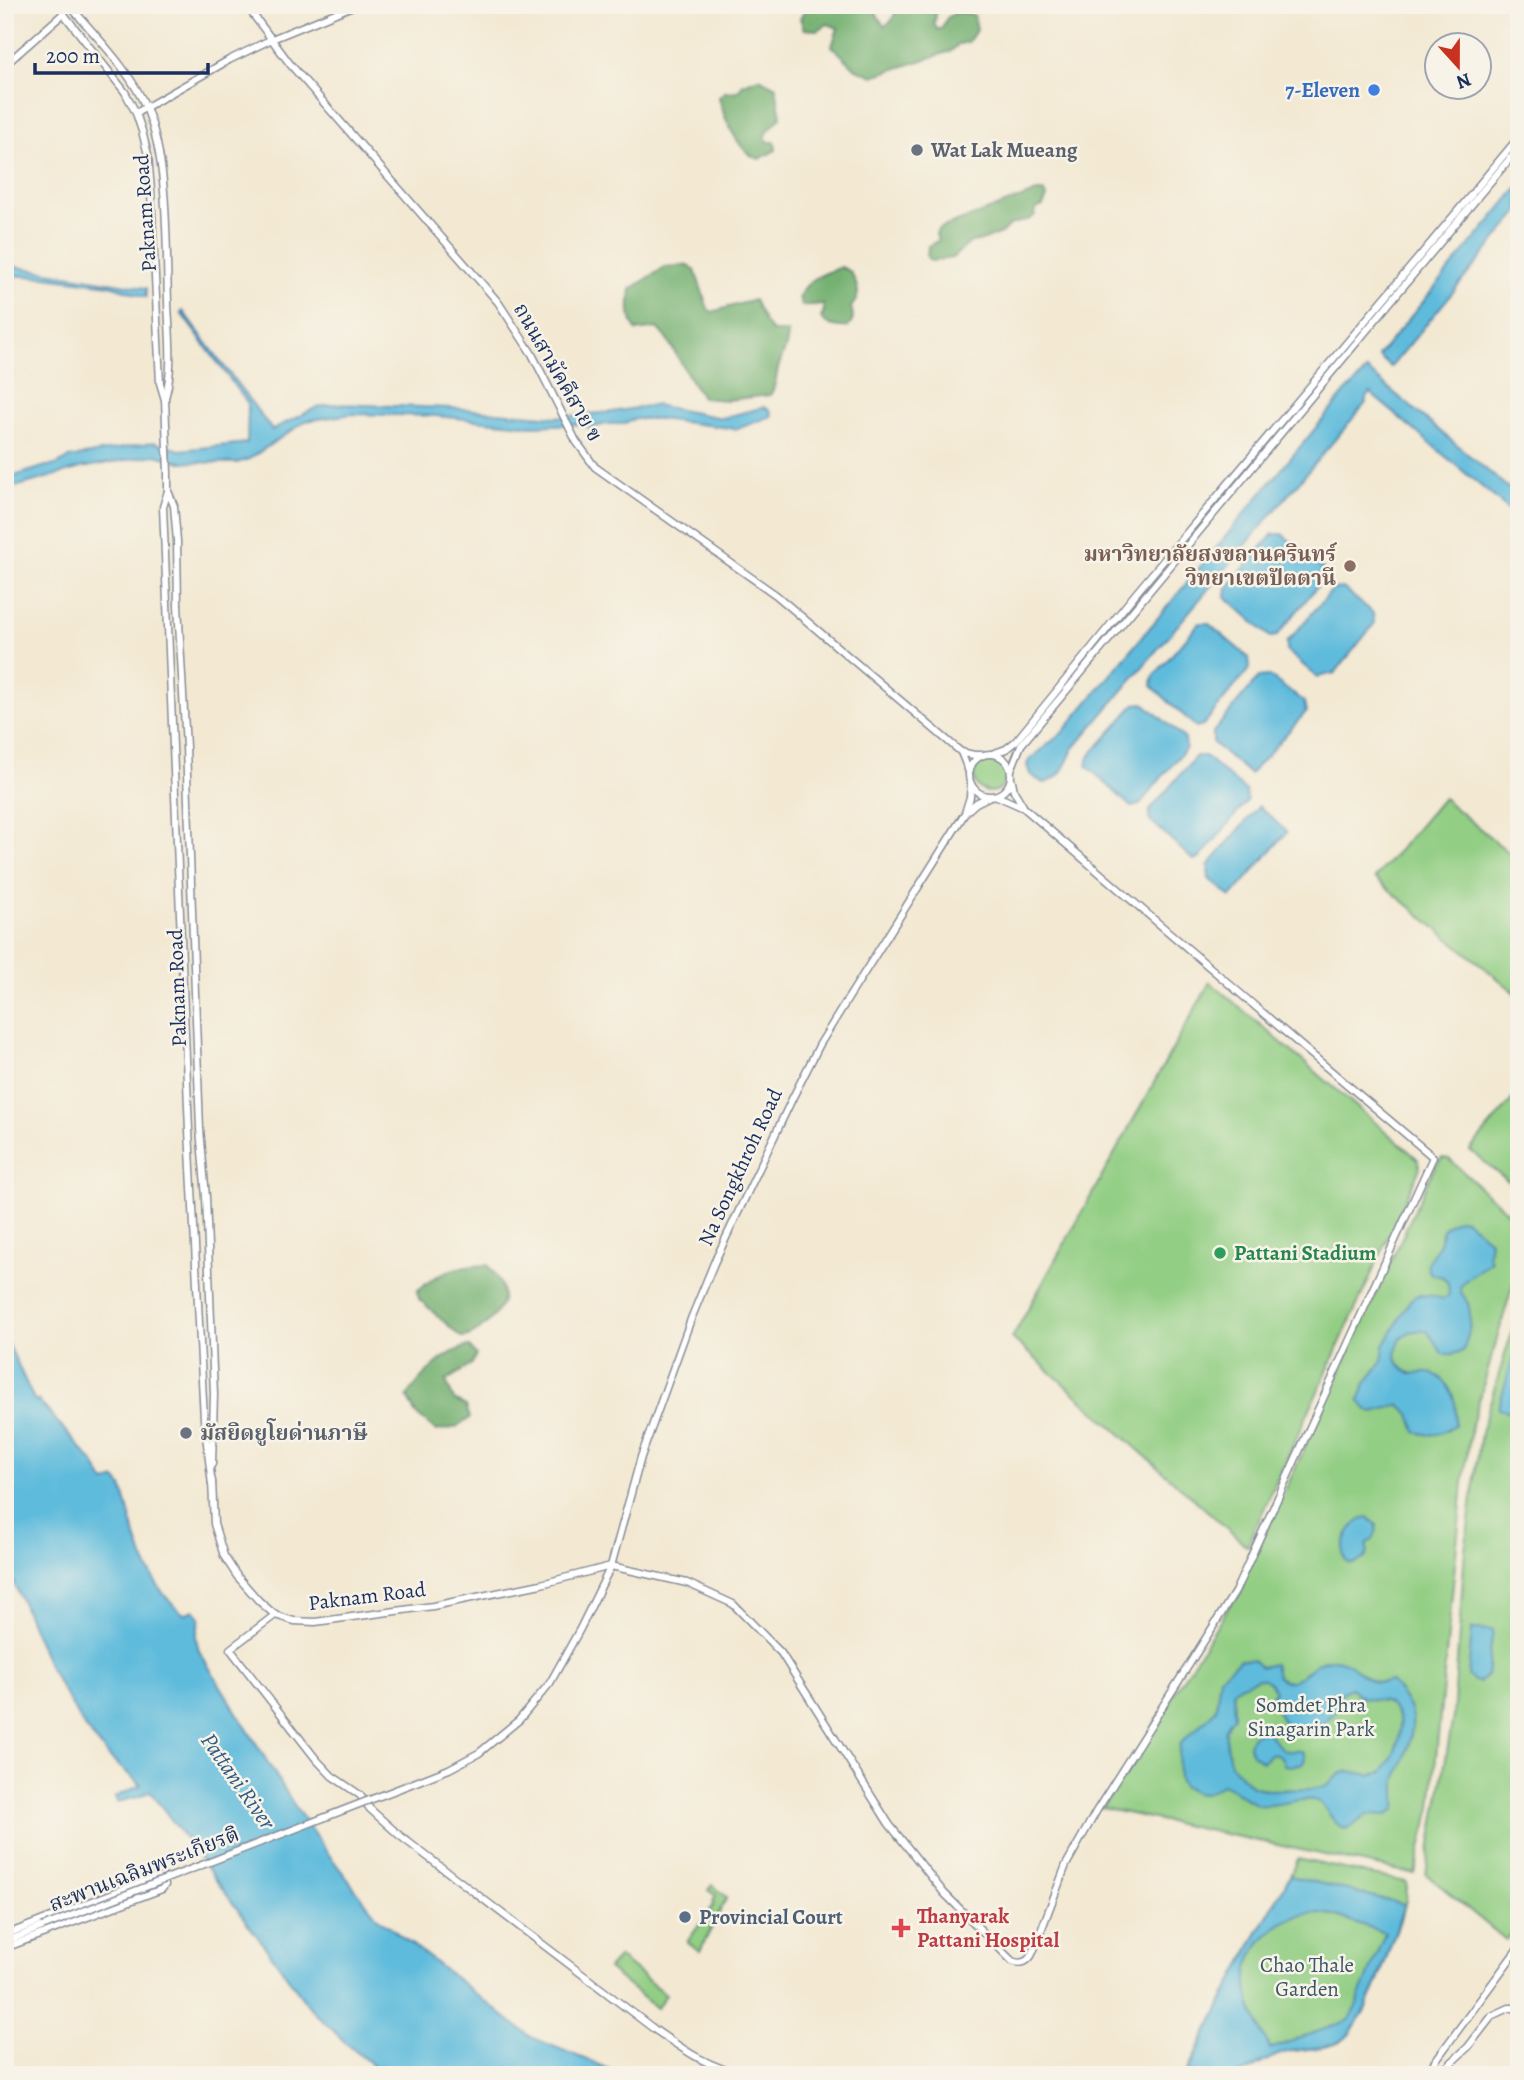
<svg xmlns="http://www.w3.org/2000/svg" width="1524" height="2080" font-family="Alegreya,'Noto Serif Thai',serif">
<rect width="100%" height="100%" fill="#f7f3e8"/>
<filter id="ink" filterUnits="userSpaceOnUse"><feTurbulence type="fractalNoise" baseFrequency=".0143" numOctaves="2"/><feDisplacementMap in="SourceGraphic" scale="14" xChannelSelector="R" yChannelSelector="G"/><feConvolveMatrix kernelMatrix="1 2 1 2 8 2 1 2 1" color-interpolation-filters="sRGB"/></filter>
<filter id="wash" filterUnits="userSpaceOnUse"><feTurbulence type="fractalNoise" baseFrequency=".00686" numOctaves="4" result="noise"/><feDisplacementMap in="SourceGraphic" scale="28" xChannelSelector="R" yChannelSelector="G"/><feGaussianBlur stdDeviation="1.57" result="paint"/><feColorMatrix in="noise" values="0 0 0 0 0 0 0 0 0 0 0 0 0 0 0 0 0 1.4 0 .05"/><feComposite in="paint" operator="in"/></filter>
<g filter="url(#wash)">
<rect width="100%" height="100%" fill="#f3e9d3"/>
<g fill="#92ce83" stroke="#567e70" stroke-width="2">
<circle cx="990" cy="776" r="16"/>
<polygon points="1443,798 1519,861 1519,996 1375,878"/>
<polygon points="1210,982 1418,1159 1420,1168 1247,1546 1012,1338"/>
<polygon points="1516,1095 1519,1098 1519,1190 1470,1150"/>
<polygon points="1442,1158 1449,1159 1519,1223 1519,1263 1471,1428 1463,1483 1431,1807 1415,1874 1102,1808 1239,1590 1435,1166"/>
<polygon points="1519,1309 1519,1925 1506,1940 1426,1874 1453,1717 1465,1550 1481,1432"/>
<path d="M1297,1859L1406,1882C1410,1901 1398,1925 1391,1943C1384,1967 1361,2031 1340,2042C1323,2050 1301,2048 1282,2053C1267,2058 1254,2070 1239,2074C1225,2078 1200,2075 1185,2075L1252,1943L1290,1876Z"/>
<polygon points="712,1885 727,1897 700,1951 687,1942 715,1903 713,1901 716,1896 708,1890"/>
<polygon points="619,1957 666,1995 656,2008 608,1969"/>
</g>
<g fill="#75b171" stroke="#487068" stroke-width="2">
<polygon points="819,5 871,5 884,26 891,22 899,5 938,5 934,24 937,29 941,29 947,18 958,11 974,15 977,29 968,42 959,44 951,51 873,76 856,69 832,46 838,28 828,24 818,30 804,29 800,18 805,10"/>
<path d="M759,78L776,87L781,117L768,131L765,138L769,142H775L776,150L759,159C739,154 723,116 719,97L725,92L738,91L743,84Z"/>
<polygon points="1037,192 1043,192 1047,197 1043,206 1036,209 1035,215 1030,219 1010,225 1003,232 985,240 971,242 952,258 931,261 927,257 928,246 938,241 936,234 938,229"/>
<path d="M689,265L695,270L708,309L712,312L754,300L765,323L773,332H788C788,350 780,357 777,373C775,382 776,387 770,395L727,400L703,398C685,376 677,348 657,328L637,331C627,319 630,302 631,289L665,267Z"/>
<path d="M841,267L851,272C857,287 863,293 851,307C853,315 855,320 848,327C838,328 828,327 821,318L824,310L823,304L802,306L799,297C808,278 823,274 841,267Z"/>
<path d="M488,1265C495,1274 503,1284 503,1296C504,1310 475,1339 461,1337L419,1299L417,1291C443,1269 454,1267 488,1265Z"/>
<path d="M469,1346L476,1355L472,1364L446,1381L454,1400L466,1406L470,1418L457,1427L437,1431L415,1413L407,1396C423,1375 443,1352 469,1346Z"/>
</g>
<g fill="#5ebbdc" stroke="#3c759d" stroke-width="2" fill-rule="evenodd">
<polygon points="1519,186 1519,212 1391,367 1378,356"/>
<polygon points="5,265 146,288 146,297 110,285 45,277 5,275"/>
<polygon points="183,311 272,430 317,407 336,404 452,408 556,417 612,412 654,405 722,418 764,407 770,410 772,416 737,429 659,419 635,419 623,424 607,424 590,428 577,424 533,426 436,416 352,414 306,421 249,459 237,463 181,462 155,455 81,468 5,490 5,479 46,466 56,465 69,458 154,442 180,450 247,443 248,404 181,313"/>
<path d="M1367,370L1519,497V518L1370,393L1366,398V403L1073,749C1066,764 1061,780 1043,783L1030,774L1027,765L1029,760L1063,732L1348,389L1352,387Z"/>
<polygon points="1273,534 1282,534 1323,569 1324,578 1277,636 1270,637 1226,597 1227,588"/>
<polygon points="1343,588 1373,613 1374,624 1335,673 1317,677 1287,651 1287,642 1333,589"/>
<polygon points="1199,623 1208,623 1249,658 1250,668 1203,725 1196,727 1152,686 1153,677"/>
<polygon points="1269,676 1304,702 1306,712 1250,774 1213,743 1213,732 1259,677"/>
<polygon points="1144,703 1185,739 1186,748 1139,805 1131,807 1087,766 1089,757 1135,704"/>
<polygon points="1196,756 1205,756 1246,791 1247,801 1200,858 1193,860 1149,819 1150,810"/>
<polygon points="1259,806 1287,832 1231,897 1209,879 1208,866"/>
<path d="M1459,1219L1466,1220L1490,1240L1488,1255L1491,1261L1466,1280L1460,1287C1461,1295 1465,1297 1468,1303C1473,1320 1469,1336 1463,1351L1453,1354H1443L1427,1331C1422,1331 1415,1330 1410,1332C1397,1337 1391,1358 1402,1368C1410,1376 1418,1373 1428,1373C1442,1373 1452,1390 1455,1403C1457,1410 1455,1418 1455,1425C1439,1435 1434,1437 1416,1432L1410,1414L1400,1405L1373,1412L1367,1410L1359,1400L1366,1383L1382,1362L1384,1346L1410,1300L1418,1295L1434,1296L1443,1299L1449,1295L1448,1283L1443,1277L1431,1274C1423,1262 1431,1259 1436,1249C1446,1232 1435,1229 1459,1219Z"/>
<path d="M5,1337L35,1402L38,1400L93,1462L105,1483L116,1479L122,1486C134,1531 144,1584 184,1614L194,1610L200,1617L196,1638L199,1651L296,1808L323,1847L378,1918L531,2037L623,2075H384L347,2044L311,2009L150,1791L139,1797L117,1802L115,1797L141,1785L109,1757L86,1729L49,1667L5,1561Z"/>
<polygon points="1513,1358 1519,1358 1519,1413 1498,1409"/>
<path d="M1368,1517L1377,1525L1376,1533L1372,1541L1368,1542L1366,1545L1368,1552L1365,1558C1361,1560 1358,1563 1354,1563C1333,1566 1345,1521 1368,1517Z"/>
<polygon points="1472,1629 1493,1630 1487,1676 1479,1682 1474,1681 1468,1676"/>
<path d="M1240,1659L1253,1660L1261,1667L1274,1664L1277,1676C1297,1694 1308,1660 1330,1659C1357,1657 1361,1689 1390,1681C1418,1712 1416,1721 1404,1760C1402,1767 1397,1774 1396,1781C1395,1790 1397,1800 1396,1809L1388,1815L1368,1814L1354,1825L1345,1829C1329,1822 1327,1803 1314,1800C1299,1797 1278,1807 1260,1805C1245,1802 1237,1789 1222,1784L1204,1794L1195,1793L1184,1787L1179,1779L1178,1767L1180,1744L1209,1717L1216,1708L1220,1677ZM1259,1678C1267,1679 1272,1683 1275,1691L1271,1697C1275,1705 1278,1715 1284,1722C1296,1739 1322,1726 1333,1714C1338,1709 1339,1700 1341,1693L1351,1688C1355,1692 1359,1696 1364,1698C1373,1700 1383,1699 1391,1706C1410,1725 1395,1755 1383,1772L1370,1775L1349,1771L1340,1774L1325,1786L1311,1789L1267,1790L1252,1786L1230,1764L1225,1730L1228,1723L1234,1716L1233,1691L1239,1686Z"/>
<path d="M1266,1732C1274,1736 1276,1746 1284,1750C1290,1753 1296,1749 1303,1752L1305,1758L1303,1763L1290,1766L1284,1765C1283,1757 1277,1753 1269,1755L1263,1762L1252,1754L1249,1747C1250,1737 1256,1731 1266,1732Z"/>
<path d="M1290,1876L1404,1904C1395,1933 1367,2026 1342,2040C1325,2050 1302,2048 1284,2053C1268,2057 1255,2069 1240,2074C1227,2078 1201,2075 1186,2075L1252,1943ZM1317,1913L1334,1915L1385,1933L1352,2016L1347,2021L1270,2049C1262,2031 1251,2012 1248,1993C1241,1949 1276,1915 1317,1913Z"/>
</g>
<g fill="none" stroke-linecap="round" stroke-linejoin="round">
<polyline stroke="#5ebbdc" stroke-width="2" points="5,1587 16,1586"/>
</g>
</g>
<g filter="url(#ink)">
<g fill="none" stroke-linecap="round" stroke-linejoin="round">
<g stroke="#878c98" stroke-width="9">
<g id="secondary">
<polyline points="246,5 290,64 498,302 532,354 576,441 595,467 776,595 961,752 969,772"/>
<path d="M71,7C98,39 131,71 147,110C169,165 166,243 168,302C169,333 174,368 165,398"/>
<polyline points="63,13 125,92 136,113 142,131 148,155 151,191 160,383 165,400 168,473 168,491 163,507 189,1130 204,1419 212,1485"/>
<polyline points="5,65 64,13"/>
<polyline points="136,113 229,60 272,39 355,5"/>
<polyline points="1474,191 1519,137"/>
<polyline points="1479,195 1519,148"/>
<polyline points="168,491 174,506 177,541 178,605 186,747 200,1129 206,1197 214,1394 212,1464"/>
<polyline points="961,752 974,755 983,755"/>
<circle cx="990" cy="775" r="21"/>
<polyline points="992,754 1006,749 1016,741 1137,592 1472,194"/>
<polyline points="1011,770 1021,745 1477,198"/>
<polyline points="1012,781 1014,791 1023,806"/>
<polyline points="967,811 976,803 988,797"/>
<polyline points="212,1481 214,1524 224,1556 237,1576 259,1601 275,1615 294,1621 315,1622 433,1606 541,1584 611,1566"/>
<path d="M611,1566L687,1583L733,1604L781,1653L889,1824L944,1893L1012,1961C1021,1965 1029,1962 1033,1952L1066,1865L1097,1810L1235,1592L1433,1157L1305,1049L1024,808L997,796"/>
<path d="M275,1615L230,1649L316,1759L332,1776L360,1795L370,1809L399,1835L654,2029C684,2050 707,2067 744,2075"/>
<polyline points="416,1782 449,1769 479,1753 519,1720 550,1683 580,1629 611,1566 641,1457 691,1319 714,1263 793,1097 820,1044 849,997 965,813 970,797 971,784"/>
<polyline points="5,1935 152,1878 163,1877 165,1885 162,1889 5,1948"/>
<polyline points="5,1942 42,1927"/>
<polyline points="1425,2075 1519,1947"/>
<polyline points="1438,2075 1468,2047 1492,2016 1509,2008 1519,2008"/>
</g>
</g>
<use href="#secondary" stroke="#fff" stroke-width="6"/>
<g stroke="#878c98" stroke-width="9" stroke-linecap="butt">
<polyline id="secondary-bridge" points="42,1927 416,1782"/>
</g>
<use href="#secondary-bridge" stroke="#fff" stroke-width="6"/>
</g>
</g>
<circle fill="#3f7fe0" stroke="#f7f3e8" stroke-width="2.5" cx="1374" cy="90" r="7"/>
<g fill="#6b7280" stroke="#f7f3e8" stroke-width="2.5">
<circle cx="917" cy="150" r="7"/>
<circle cx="186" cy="1433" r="7"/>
</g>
<circle fill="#8d6e63" stroke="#f7f3e8" stroke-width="2.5" cx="1350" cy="566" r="7"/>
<circle fill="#2e9e5b" stroke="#f7f3e8" stroke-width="2.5" cx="1220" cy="1253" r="7"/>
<circle fill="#5c6f8a" stroke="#f7f3e8" stroke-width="2.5" cx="685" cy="1917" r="7"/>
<path fill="#e0444e" stroke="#f7f3e8" stroke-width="2.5" d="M897.5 1917.5h7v7h7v7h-7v7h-7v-7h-7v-7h7z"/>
<g text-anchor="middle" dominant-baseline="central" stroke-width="5" stroke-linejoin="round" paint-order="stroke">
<g font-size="21" font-weight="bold" fill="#366cbe" stroke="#f7f3e8" text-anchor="end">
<text x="1360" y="90">7-Eleven</text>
</g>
<g font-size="21" font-weight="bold" fill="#5b616d" stroke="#f7f3e8" text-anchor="start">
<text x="931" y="150">Wat Lak Mueang</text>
<text x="200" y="1433">มัสยิดยูโยด่านภาษี</text>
</g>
<g font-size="21" fill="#1b2f5e" stroke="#f7f3e8">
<text transform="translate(145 213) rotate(-94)">Paknam Road</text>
<text transform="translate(558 372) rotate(60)">ถนนสามัคคีสาย ข</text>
<text transform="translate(177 988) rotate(-92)">Paknam Road</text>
<text transform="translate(740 1167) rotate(-65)">Na Songkhroh Road</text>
<text transform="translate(367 1596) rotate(-7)">Paknam Road</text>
<text transform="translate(144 1869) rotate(-21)">สะพานเฉลิมพระเกียรติ</text>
</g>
<g font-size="21" font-weight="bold" fill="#785e54" stroke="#f7f3e8" text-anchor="end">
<text x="1336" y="554">มหาวิทยาลัยสงขลานครินทร์<tspan x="1336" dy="24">วิทยาเขตปัตตานี</tspan></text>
</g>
<g font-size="21" font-weight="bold" fill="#27864d" stroke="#f7f3e8" text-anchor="start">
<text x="1234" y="1253">Pattani Stadium</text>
</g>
<g font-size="21" fill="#395767" stroke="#f7f3e8">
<text x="1311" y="1705">Somdet Phra<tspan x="1311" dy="24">Sinagarin Park</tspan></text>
<text x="1307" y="1965">Chao Thale<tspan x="1307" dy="24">Garden</tspan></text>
</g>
<g font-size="21" font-weight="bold" fill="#be3a42" stroke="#f7f3e8" text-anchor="start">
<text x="917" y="1916">Thanyarak<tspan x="917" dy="24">Pattani Hospital</tspan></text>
</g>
<g font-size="21" font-weight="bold" fill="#4e5e75" stroke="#f7f3e8" text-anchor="start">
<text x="699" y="1917">Provincial Court</text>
</g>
<g font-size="23" font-style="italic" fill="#2f5984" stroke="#f7f3e8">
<text transform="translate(238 1781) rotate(55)">Pattani River</text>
</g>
</g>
<rect width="1524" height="2080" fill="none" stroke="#f7f3e8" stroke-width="28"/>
<g transform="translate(1458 66) rotate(159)"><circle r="33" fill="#f7f3e8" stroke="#9fa5b1" stroke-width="2"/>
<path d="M0-5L12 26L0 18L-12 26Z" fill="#c8321e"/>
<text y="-10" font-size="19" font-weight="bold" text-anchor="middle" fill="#1b2f5e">N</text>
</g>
<path d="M35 63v10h173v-10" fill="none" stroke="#1b2f5e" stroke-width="3.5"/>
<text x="46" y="63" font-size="21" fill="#1b2f5e" stroke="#f7f3e8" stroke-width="5" paint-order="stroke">200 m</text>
</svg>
